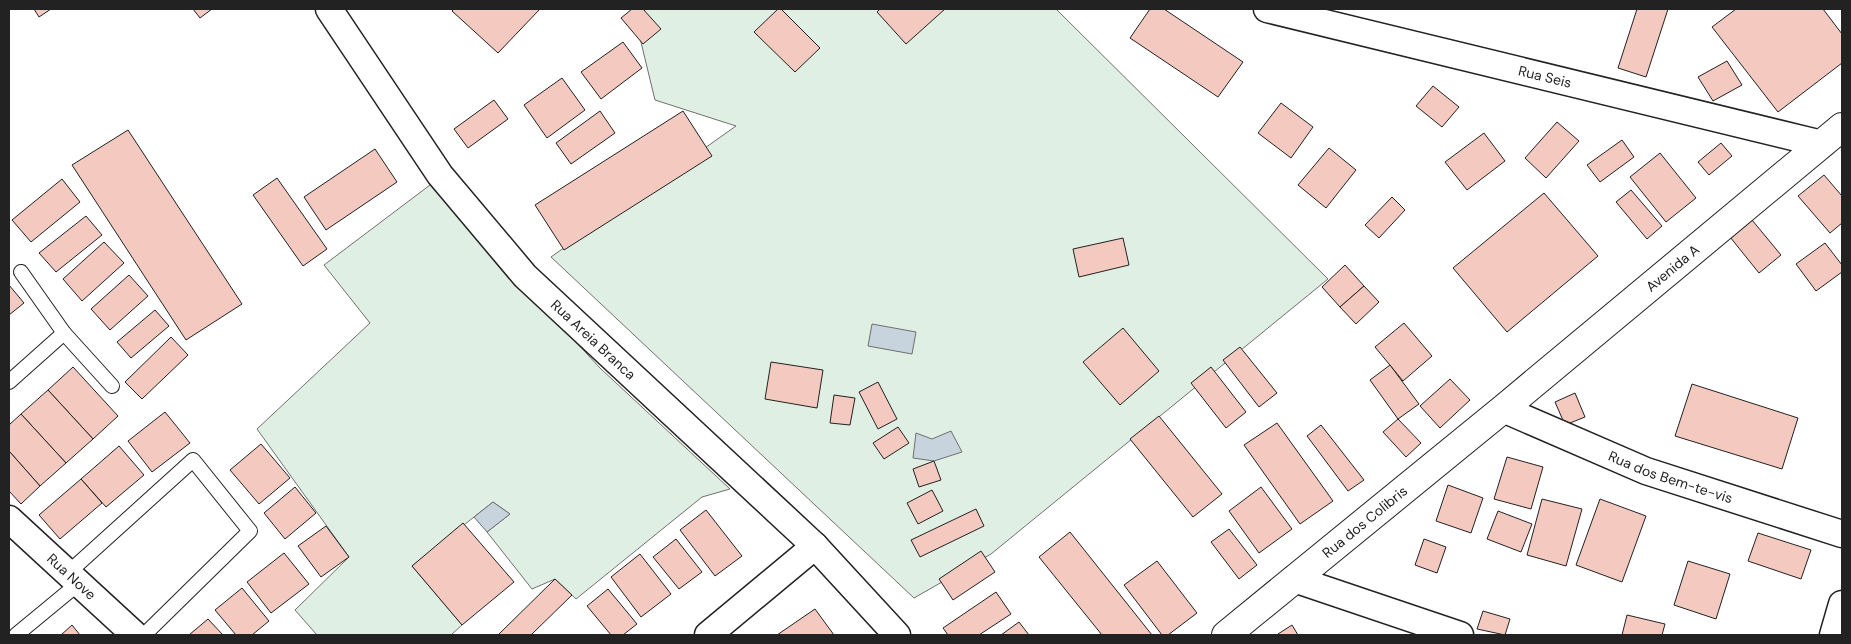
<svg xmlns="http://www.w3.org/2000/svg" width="1851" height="644" font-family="'DM Sans',sans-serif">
<rect width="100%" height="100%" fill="#fff"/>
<g fill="#e0efe3" stroke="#6f6f6f">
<polygon points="645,9 1056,9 1328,279 991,554 914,598 551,257 736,126 655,100 639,34"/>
<polygon points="430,185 600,368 730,489 702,497 576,599 555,579 532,589 487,532 510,514 493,502 412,566 462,625 451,635 317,635 295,610 349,557 257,429 370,323 324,265"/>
</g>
<g fill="#c7d3dd" stroke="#6f6f6f">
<polygon points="872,324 916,332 912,354 868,346"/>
<polygon points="951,431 962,452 934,461 913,458 916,433 932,439"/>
<polygon points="493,502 510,514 487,532 474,517"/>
</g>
<g fill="#f3c9c0" stroke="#222">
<polygon points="34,9 51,9 39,17"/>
<polygon points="193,9 212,9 200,18"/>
<polygon points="454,9 540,9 498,53 452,11"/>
<polygon points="632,9 643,9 661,29 643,44 621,18"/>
<polygon points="778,9 781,9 820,48 795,72 754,32"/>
<polygon points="880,9 945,9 906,44 877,12"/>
<polygon points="1150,9 1164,9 1243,62 1218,97 1130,38"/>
<polygon points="1637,9 1668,9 1646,77 1618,68"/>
<polygon points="1736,9 1823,9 1842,34 1842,63 1778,112 1712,27"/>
<polygon points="623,42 642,68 601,99 581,72"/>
<polygon points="1727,61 1742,85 1713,101 1698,77"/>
<polygon points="562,78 585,110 547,138 524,105"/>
<polygon points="1433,86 1459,107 1442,127 1416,106"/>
<polygon points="494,100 508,119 468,148 454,129"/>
<polygon points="1281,103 1313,127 1291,158 1258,133"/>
<polygon points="600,111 615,133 571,164 556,143"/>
<polygon points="683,111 712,156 564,250 535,205"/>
<polygon points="1557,122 1579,141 1546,178 1525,158"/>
<polygon points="128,130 242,304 186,340 72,165"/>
<polygon points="1484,133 1505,161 1467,190 1445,162"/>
<polygon points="1622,140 1634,157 1600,182 1587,165"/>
<polygon points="1721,143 1732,156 1709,175 1698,162"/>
<polygon points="1329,148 1356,170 1326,208 1298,185"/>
<polygon points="375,149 397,182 326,230 304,197"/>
<polygon points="1660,153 1696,198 1666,222 1630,177"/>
<polygon points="1824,175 1842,196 1842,223 1830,233 1798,196"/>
<polygon points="277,178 327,249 303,266 253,195"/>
<polygon points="62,179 80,202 31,242 12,220"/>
<polygon points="1631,190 1662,226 1647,239 1616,202"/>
<polygon points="1544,193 1598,256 1507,332 1453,268"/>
<polygon points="1392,197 1405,210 1379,238 1365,225"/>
<polygon points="86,216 102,235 56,272 39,253"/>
<polygon points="1752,220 1781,255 1759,273 1730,237"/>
<polygon points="1123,238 1129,265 1079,277 1073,249"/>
<polygon points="104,242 124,263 82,301 63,279"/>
<polygon points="1825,243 1842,265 1842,272 1816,291 1796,264"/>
<polygon points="1345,265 1364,286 1340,307 1322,287"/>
<polygon points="129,275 148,296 110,330 91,309"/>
<polygon points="9,285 24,303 9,315"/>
<polygon points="1364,286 1379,302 1356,324 1340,307"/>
<polygon points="155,310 169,326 131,358 117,342"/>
<polygon points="1404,323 1432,356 1403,381 1375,347"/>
<polygon points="1123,328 1159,371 1120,405 1083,362"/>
<polygon points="171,337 188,355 142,399 125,382"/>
<polygon points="1240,347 1277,393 1259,407 1223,360"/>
<polygon points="771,362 823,370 817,408 765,399"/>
<polygon points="1390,365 1419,404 1398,419 1370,380"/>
<polygon points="73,367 118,416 93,439 48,390"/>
<polygon points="1211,367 1246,412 1226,428 1191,383"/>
<polygon points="1450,379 1470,400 1440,428 1420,406"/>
<polygon points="878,382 897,419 878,429 859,392"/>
<polygon points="1692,384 1798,418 1782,469 1675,436"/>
<polygon points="48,390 93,439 66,463 21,414"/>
<polygon points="1575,393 1585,417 1565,425 1555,402"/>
<polygon points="834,395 855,398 850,425 830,423"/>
<polygon points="165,412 190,443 152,472 128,441"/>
<polygon points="21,414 66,463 40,486 9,451 9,425"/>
<polygon points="1159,416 1222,494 1193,517 1130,439"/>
<polygon points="1398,419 1421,443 1406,457 1383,432"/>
<polygon points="1277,423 1333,501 1300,524 1244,445"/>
<polygon points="1321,425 1364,480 1348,491 1307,436"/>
<polygon points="898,427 909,443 884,459 873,443"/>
<polygon points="261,444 290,478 259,504 230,470"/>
<polygon points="119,446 144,475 106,507 81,479"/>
<polygon points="9,451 40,486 21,504 9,491"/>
<polygon points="1507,457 1543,467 1531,509 1494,499"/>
<polygon points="934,461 941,480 919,487 913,469"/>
<polygon points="81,479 102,503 60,539 39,515"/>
<polygon points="1448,485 1483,498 1471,533 1436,521"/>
<polygon points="295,487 316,513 285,539 264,513"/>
<polygon points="1261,487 1292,529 1259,553 1229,511"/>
<polygon points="932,490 943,511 918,524 907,503"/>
<polygon points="1542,499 1582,509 1566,566 1527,555"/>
<polygon points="1600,499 1646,516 1622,582 1576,565"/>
<polygon points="976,509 984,526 920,557 911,540"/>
<polygon points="706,510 742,556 715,576 680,530"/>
<polygon points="1498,511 1532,524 1521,552 1487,539"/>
<polygon points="463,523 514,582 462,625 412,566"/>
<polygon points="326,526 349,557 321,577 298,546"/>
<polygon points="1229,529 1257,565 1239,579 1211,542"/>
<polygon points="1070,532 1152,635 1102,635 1039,557"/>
<polygon points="1758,533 1811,550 1801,579 1748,561"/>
<polygon points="676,539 702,572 679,589 653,557"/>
<polygon points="1424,539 1446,547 1437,573 1415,565"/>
<polygon points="981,551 995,572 953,600 939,579"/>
<polygon points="284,553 309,584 271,613 247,582"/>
<polygon points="640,554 671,594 641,617 611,577"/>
<polygon points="1157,561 1197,613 1168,635 1162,635 1124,585"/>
<polygon points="1688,561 1730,574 1716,619 1674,605"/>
<polygon points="555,579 572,595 531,635 498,635"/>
<polygon points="242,588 269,621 252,635 236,635 215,610"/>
<polygon points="608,589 637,624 623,635 611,635 587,606"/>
<polygon points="996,592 1011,614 979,635 948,635 943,628"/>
<polygon points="815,609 834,635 777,635"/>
<polygon points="1483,611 1510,619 1505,635 1477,629"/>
<polygon points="1627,615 1665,624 1662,635 1622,635"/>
<polygon points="208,619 223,635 189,635"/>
<polygon points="1019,622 1029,635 1001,635"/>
<polygon points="72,625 80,635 61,635"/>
<polygon points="1292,625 1298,635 1279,635 1278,634"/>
</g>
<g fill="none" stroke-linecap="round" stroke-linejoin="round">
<g stroke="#222" stroke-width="16">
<g id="service">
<polyline points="21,272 64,333 112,386"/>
<polyline points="9,382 64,333"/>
<polyline points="68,573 193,460 250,531 144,635"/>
<polyline points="16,635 79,583"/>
</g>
</g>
<g stroke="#222" stroke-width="29">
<g id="minor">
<path id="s1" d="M329,9L440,175L525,276L815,546L897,635"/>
<path id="s2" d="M1267,9L1822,144"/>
<path id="s3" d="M1503,409L1646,471L1842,534"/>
<path id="s4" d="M9,519L135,635"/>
<polyline points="1294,579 1460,635"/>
<polyline points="708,635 815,546"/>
<polyline points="1833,635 1842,604"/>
</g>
</g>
<g stroke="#222" stroke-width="30">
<g id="tertiary">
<path id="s5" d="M1226,635L1503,409L1842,127"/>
</g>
</g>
<use href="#service" stroke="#fff" stroke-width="14"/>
<use href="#minor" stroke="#fff" stroke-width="26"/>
<use href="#tertiary" stroke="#fff" stroke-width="28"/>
</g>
<g text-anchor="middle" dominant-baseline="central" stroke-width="4" stroke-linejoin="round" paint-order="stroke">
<g font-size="14" fill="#222" stroke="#fff">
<text stroke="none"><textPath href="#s2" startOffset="286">Rua Seis</textPath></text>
<text stroke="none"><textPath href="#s5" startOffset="578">Avenida A</textPath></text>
<text stroke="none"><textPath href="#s1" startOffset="425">Rua Areia Branca</textPath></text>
<text stroke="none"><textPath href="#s3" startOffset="181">Rua dos Bem-te-vis</textPath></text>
<text stroke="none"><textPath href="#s5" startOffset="179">Rua dos Colibris</textPath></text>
<text stroke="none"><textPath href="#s4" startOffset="85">Rua Nove</textPath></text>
</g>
</g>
<rect width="1851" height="644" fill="none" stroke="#222222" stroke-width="20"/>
</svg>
